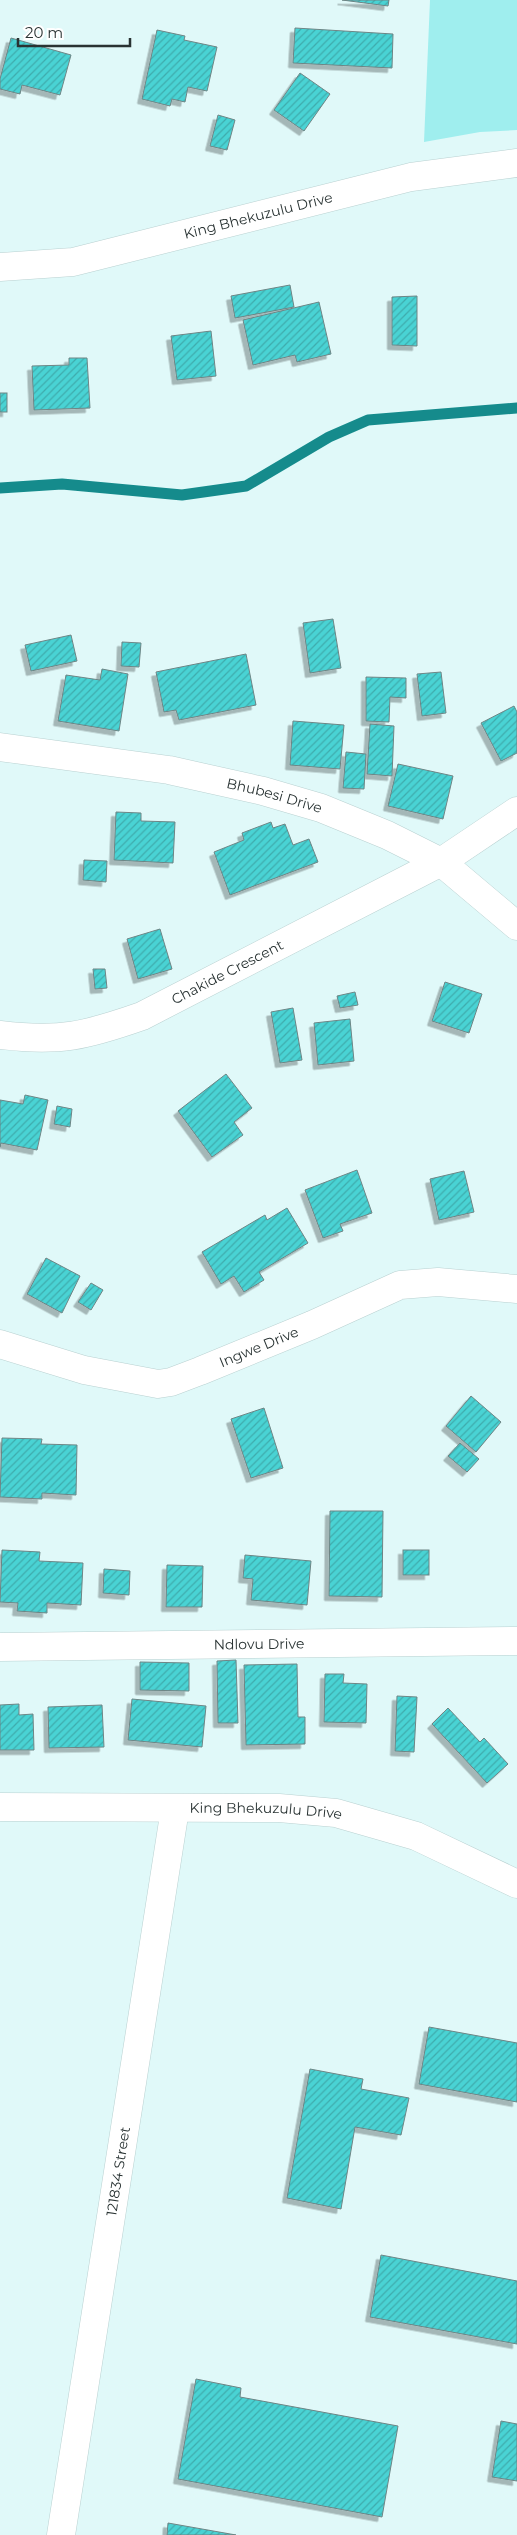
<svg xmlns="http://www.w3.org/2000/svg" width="517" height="2535" font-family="Montserrat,sans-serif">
<defs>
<pattern id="building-hatch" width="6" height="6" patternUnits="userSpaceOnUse" patternTransform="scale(1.25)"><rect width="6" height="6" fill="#4ad3d4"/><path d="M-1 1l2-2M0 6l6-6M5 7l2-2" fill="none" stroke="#3eacad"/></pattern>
<filter id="shadow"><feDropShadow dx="-4.5" dy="4.5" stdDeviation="0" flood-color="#0004"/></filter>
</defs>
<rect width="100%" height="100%" fill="#e0f9f9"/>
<polygon fill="#9feeee" points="430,0 517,0 517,130 480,132 424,142"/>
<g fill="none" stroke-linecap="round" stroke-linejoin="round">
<polyline stroke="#158b8c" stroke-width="11" points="0,488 62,484 182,495 246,486 329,437 368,420 517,408"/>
</g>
<g fill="url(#building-hatch)" stroke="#6e8585" filter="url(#shadow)">
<polygon points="342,0 389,0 388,6"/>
<polygon points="295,28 393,34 392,68 293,63"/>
<polygon points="157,30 185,36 184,40 217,47 207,91 188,87 185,102 172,99 170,106 142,99"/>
<polygon points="11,38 71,55 60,95 22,85 20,94 0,89 0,79"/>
<polygon points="300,73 330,94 304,131 274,110"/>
<polygon points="218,115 235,120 227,150 210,146"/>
<polygon points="290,285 294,307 235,318 231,296"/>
<polygon points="417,296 417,346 392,345 392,297"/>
<polygon points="319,302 331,354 297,362 295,355 253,365 243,320"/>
<polygon points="211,331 216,376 177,380 171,336"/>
<polygon points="69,358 87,358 90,408 34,410 32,366 69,365"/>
<rect x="0" y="393" width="7" height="19"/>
<polygon points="333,619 341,668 310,673 303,623"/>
<polygon points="71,635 77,661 31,671 25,645"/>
<polygon points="122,642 141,643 139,667 121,666"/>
<polygon points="246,654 256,705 179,720 176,710 164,712 156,672"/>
<polygon points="102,669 128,674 119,731 58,721 66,675 100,680"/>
<polygon points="441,672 446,713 422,716 417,674"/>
<polygon points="366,677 406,678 406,698 390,697 389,722 366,721"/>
<polygon points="514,706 517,712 517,753 501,761 481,723"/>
<polygon points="293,721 344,725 340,769 290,765"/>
<polygon points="370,724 394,726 392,776 367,774"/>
<polygon points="346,752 366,754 364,789 343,788"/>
<polygon points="398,764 453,776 443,819 388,806"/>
<polygon points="116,812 141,813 141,821 175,822 173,863 114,860"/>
<polygon points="271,822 273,828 285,824 293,845 309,839 318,862 230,895 214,852 244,840 242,833"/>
<polygon points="84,860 107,861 106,882 83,880"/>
<polygon points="160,929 172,969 138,979 127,939"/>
<polygon points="93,969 105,969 107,988 95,989"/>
<polygon points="445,982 482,994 469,1033 432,1021"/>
<polygon points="355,992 358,1005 340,1008 337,996"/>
<polygon points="293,1008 302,1060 280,1063 271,1012"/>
<polygon points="350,1019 354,1061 318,1065 314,1023"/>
<polygon points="226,1074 252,1108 234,1122 243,1135 212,1157 178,1111"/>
<polygon points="25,1095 48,1100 37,1150 1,1143 0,1147 0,1100 23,1104"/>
<polygon points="57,1106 72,1109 70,1127 54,1124"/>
<polygon points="357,1170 372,1213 340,1224 343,1231 323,1238 305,1190"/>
<polygon points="464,1171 474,1212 439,1220 430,1179"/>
<polygon points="287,1208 308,1243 259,1272 264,1280 244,1292 234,1276 221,1284 202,1252 265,1215 267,1220"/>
<polygon points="46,1258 80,1276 62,1313 27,1294"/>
<polygon points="91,1283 103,1290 91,1310 78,1302"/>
<polygon points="471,1396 501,1422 476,1452 446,1426"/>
<polygon points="264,1408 283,1468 251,1478 231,1419"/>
<polygon points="2,1438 42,1439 41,1444 77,1445 76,1495 42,1493 42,1499 0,1497"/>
<polygon points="460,1443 479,1459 467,1472 448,1456"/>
<polygon points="330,1511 383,1511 382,1597 329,1596"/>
<polygon points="2,1550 40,1552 39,1561 83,1563 81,1605 47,1603 47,1613 17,1611 18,1603 0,1602"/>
<rect x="403" y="1550" width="26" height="25"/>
<polygon points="245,1555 311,1561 307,1605 251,1600 253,1579 243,1578"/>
<polygon points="167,1565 203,1566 202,1607 166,1607"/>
<polygon points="104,1569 130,1571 129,1595 103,1593"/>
<polygon points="236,1660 238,1723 218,1723 217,1661"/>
<polygon points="140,1662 189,1663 189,1691 140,1690"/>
<polygon points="297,1664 298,1717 305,1717 305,1744 246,1745 244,1665"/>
<polygon points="325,1674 344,1674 343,1683 367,1684 366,1723 324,1722"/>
<polygon points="397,1696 417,1697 414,1752 395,1751"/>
<polygon points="132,1699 206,1706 202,1747 128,1740"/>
<polygon points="19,1704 19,1715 33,1714 34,1750 0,1750 0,1705"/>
<polygon points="102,1705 104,1747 49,1748 48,1707"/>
<polygon points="448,1708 480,1742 484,1738 508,1764 487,1783 432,1724"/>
<polygon points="429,2027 517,2043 517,2102 419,2084"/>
<polygon points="310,2069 363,2079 361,2089 409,2098 401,2135 355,2127 341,2209 287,2198"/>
<polygon points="381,2255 517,2281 517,2344 370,2317"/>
<polygon points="196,2379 241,2388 240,2397 398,2426 382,2517 178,2479"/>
<polygon points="501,2421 517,2424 517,2481 492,2477"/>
<polygon points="168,2523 236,2535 167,2535"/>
</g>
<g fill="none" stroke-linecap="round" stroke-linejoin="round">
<g stroke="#b9d1d1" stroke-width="29">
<g id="minor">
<path id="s1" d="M0,267L73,262L411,177L517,163"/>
<path id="s2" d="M0,747L169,770L263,791L321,808L387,835L441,862L517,926"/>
<path id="s3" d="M0,1035C60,1042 85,1036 142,1016L441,862L517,811"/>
<path id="s4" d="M0,1344L84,1370L158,1384L171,1382L200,1371L312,1325L400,1285L438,1282L517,1289"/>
<path id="s5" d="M0,1647L517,1641"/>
<path id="s6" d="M0,1807L279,1808L336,1813L416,1836L517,1884"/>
<path id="s7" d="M61,2535L175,1809"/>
</g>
</g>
<use href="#minor" stroke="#fff" stroke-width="28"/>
</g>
<g text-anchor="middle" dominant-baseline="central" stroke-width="4" stroke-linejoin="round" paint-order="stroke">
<g font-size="14" fill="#293333" stroke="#fff">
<text stroke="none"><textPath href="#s1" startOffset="264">King Bhekuzulu Drive</textPath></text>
<text stroke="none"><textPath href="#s2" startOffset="279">Bhubesi Drive</textPath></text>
<text stroke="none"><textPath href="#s3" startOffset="241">Chakide Crescent</textPath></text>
<text stroke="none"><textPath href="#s4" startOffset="271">Ingwe Drive</textPath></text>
<text stroke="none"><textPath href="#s5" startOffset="259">Ndlovu Drive</textPath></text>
<text stroke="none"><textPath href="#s6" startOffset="266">King Bhekuzulu Drive</textPath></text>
<text stroke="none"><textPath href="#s7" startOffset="368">121834 Street</textPath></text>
</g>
</g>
<path d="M18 38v8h112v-8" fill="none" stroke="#293333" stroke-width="2.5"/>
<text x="25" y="38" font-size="15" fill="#293333" stroke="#ffffff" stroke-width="4" paint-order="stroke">20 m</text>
</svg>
